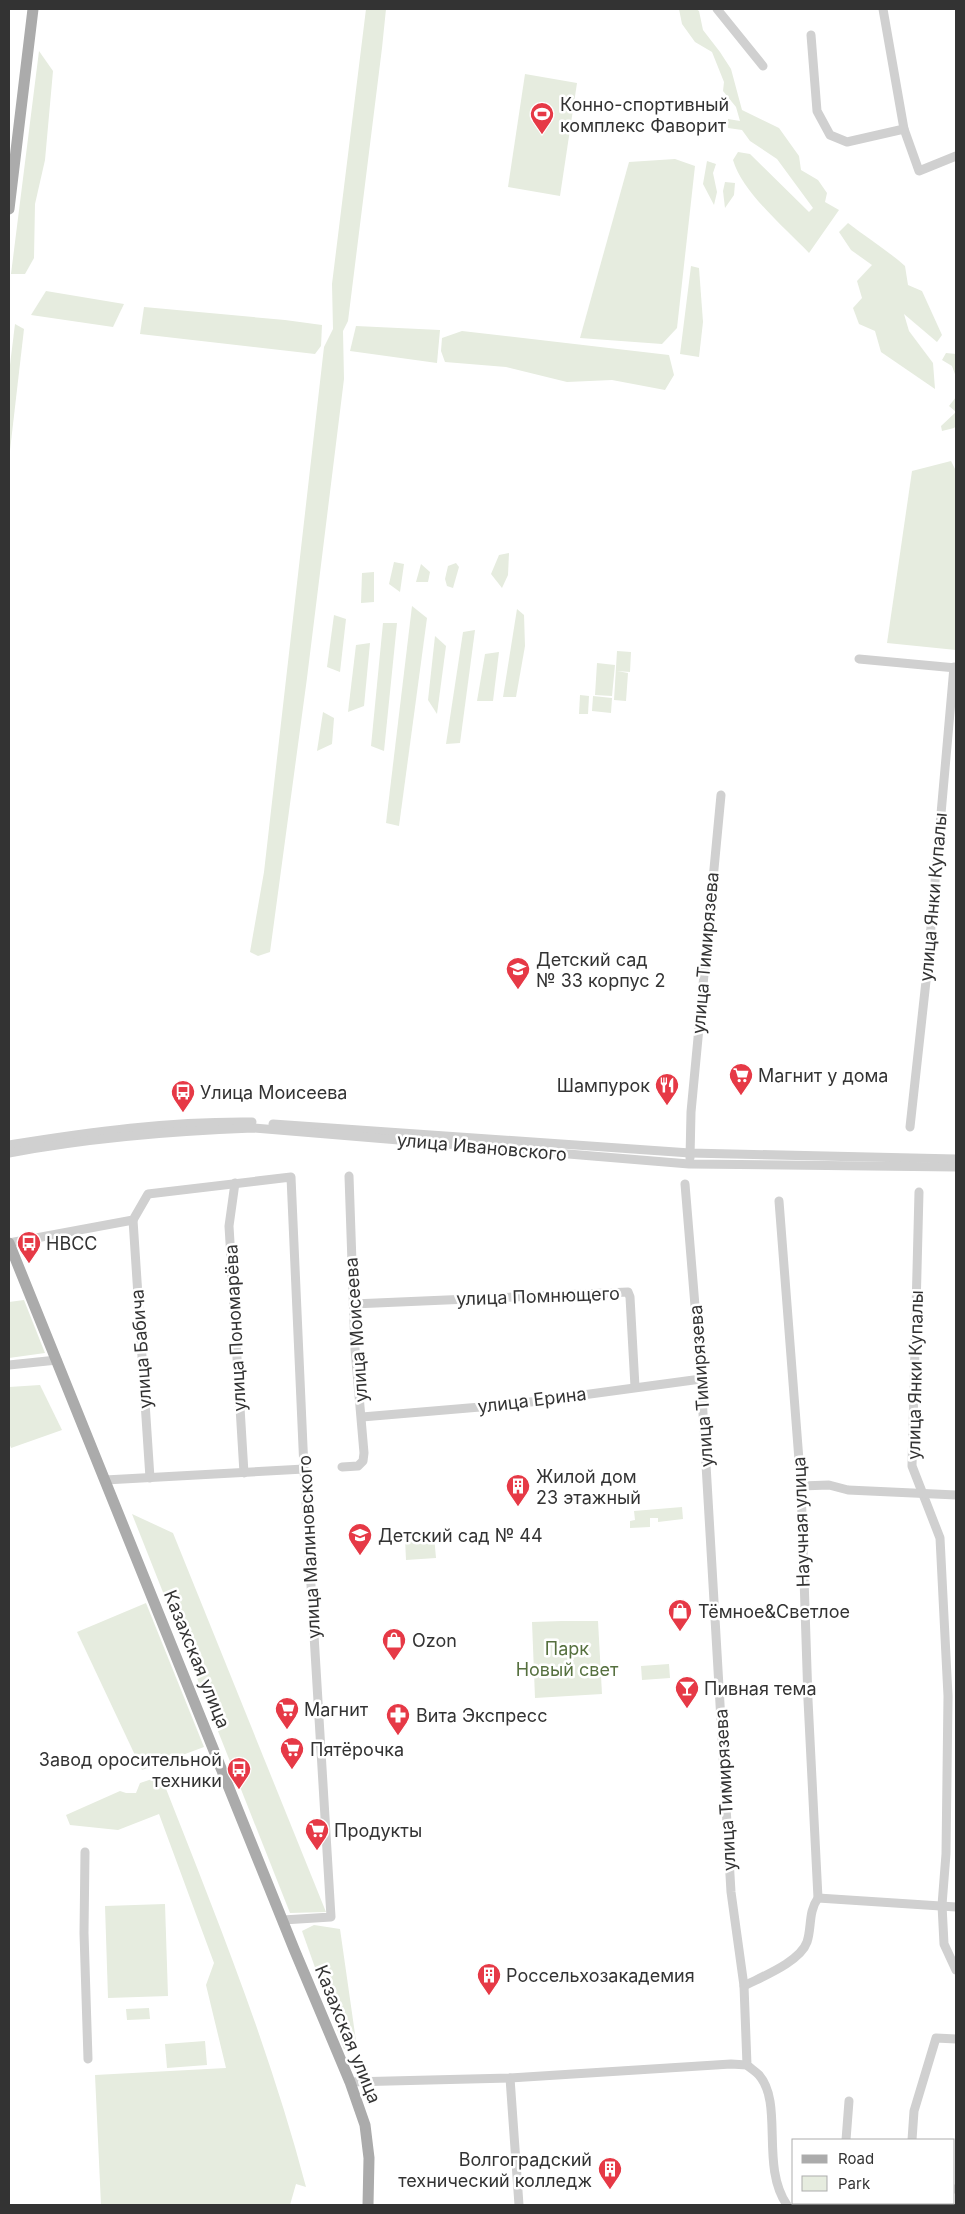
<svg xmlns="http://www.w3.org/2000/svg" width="965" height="2214" font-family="Inter,sans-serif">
<rect width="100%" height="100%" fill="#fff"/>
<g fill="#e6ecdf">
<polygon points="366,9 386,9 382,48 348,321 343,331 344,379 307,678 270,952 258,956 250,952 264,872 324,347 333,329 332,284"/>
<path d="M679,9H696L699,11L703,30L720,52L731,69L742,110L779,128L799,156L801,170L818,180L827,193L825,202L839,210L809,253C786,229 742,192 733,160L738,152L750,154L809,212L813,208L777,159L750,141L742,130L728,128V119L740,121L736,107L723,91L724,82L712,52L695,42L682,24Z"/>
<polygon points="39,51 53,71 45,160 35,204 34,258 25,274 11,274"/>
<polygon points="525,74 577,83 560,196 508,187"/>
<polygon points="675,159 695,166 677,328 662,344 580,338 629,162"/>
<polygon points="707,161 716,164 713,173 717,192 714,205 703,184"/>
<polygon points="725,182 735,183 734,195 725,208 723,191"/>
<path d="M848,223C867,238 887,250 905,266L908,285L922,291L942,335L937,342L904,314L909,331L933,363L935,389L881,352L875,331L859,324L853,308L862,298L857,281L872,265L851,250L839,232Z"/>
<polygon points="691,266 699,268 703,322 699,357 680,354"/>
<polygon points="46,291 124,304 113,327 31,315"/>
<polygon points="144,307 285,320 322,325 321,346 315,354 140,334"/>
<polygon points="15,324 24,329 9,459 9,373"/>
<polygon points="356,326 440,330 437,363 350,351"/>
<polygon points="462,331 669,355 674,375 665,390 612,380 567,382 506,367 445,362 441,351 442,338"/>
<polygon points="946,353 956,354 956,377 952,366 942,360"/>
<polygon points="956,397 956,426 954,428 942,431 941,426 956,412 949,406"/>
<polygon points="951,461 956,471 956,650 887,643 912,471"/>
<polygon points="509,553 508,575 502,588 491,574 499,555"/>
<polygon points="394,562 404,564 400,592 389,584"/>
<polygon points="456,563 459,567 453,588 447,586 445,579 448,566"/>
<polygon points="421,564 430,572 428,582 416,582"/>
<polygon points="374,572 374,602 361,603 362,573"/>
<polygon points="412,606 427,618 399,826 386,823"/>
<polygon points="517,609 524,615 525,646 516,697 503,697"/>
<polygon points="334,615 346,619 340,672 327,667"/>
<polygon points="383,623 397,623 384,751 371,746"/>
<polygon points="475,630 460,743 446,744 463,632"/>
<polygon points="435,636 446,646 437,714 428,700"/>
<polygon points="370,643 364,706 348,712 356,645"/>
<polygon points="617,651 631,652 630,672 617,671 628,673 626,701 614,700"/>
<polygon points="499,652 493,701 477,701 485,654"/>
<polygon points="597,663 615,665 612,696 595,695"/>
<polygon points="580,695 589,696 588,714 579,714"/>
<polygon points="593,696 612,698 611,713 592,711"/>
<polygon points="323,712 334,718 332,744 317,751"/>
<polygon points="24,1300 45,1353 9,1358 9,1302"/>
<polygon points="40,1385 62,1430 11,1448 9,1443 9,1387"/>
<polygon points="682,1507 683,1519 658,1522 658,1518 650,1518 650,1527 630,1528 630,1521 635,1520 634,1511"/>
<polygon points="132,1514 173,1533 326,1912 290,1913"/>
<polygon points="434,1536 436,1558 406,1560 405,1538"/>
<polygon points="146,1603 204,1747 142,1770 77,1632"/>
<polygon points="562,1621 598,1621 602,1694 535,1698 532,1622"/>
<polygon points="669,1664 670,1678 642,1680 641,1666"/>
<path d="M161,1776C214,1911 269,2046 306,2187L296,2184L290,2205H101L95,2075L226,2068L206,1985L214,1963L159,1814L118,1830L70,1825L66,1815L120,1791L126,1793H136L140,1783Z"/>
<polygon points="165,1904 168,1996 108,1998 105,1906"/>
<polygon points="314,1925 340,1929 356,2041 344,2049 302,1931"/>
<polygon points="149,2008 150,2019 127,2020 126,2009"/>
<polygon points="205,2041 207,2065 167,2068 165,2044"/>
</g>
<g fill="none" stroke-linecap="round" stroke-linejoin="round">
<g stroke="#d0d0d0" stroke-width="9">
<polyline points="717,9 763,66"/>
<polyline points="883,9 904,129 919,171 956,156"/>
<polyline points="811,35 817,111 830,135 847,142 904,129"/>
<polyline points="859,659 956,668"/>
<polyline points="273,1124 690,1153 956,1159"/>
<polyline points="910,1127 927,972 954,667"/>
<path d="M9,1145C90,1132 170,1121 252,1122"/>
<path d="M9,1153C89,1138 171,1131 253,1128L689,1164L956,1167"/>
<polyline points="690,1158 691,1112 721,795"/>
<polyline points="235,1183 229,1226 244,1473"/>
<path d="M685,1184L701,1379L731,1892L744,1986L747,2065C750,2068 755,2071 759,2075C784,2104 760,2166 787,2205"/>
<polyline points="919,1192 912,1466 940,1538 948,1696 946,1854 942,1905 944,1944 956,1970"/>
<polyline points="133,1220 150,1478"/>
<polyline points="9,1243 133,1220 148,1194 291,1177 304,1469 331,1917 283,1920"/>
<polyline points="353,1304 628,1292 630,1297 635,1387"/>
<polyline points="9,1365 57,1360"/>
<polyline points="362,1417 516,1404 701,1379"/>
<polyline points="342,1467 358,1466 363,1461 364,1453 355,1349 349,1176"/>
<polyline points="105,1480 304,1469"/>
<polyline points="801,1486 829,1485 848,1490 956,1495"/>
<polyline points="85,1852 84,1933 88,2059"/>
<polyline points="818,1898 956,1907"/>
<path d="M744,1986C761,1977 800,1962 807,1942C812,1927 808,1912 818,1898L808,1700L801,1486L779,1201"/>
<polyline points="510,2078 519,2205"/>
<polyline points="350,2082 510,2078 731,2064 747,2065"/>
<polyline points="846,2140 849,2101"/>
<polyline points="912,2140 914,2111 936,2038 956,2039"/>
<polyline points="954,2189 956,2189"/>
<polyline points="842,2205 842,2203"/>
<polyline points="906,2205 906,2203"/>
</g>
<g stroke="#ababab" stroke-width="11">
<polyline points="9,209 33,9"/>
<polyline points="9,1243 294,1949 350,2082 365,2125 369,2158 368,2205"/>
</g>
</g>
<defs>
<g id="stadium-pin" transform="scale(1.25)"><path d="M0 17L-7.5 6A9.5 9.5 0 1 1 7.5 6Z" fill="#e63946" stroke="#fff"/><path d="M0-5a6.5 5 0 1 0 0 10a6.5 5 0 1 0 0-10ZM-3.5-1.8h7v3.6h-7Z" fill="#fff"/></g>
<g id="school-pin" transform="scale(1.25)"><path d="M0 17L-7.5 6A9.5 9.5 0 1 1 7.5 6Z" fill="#e63946" stroke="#fff"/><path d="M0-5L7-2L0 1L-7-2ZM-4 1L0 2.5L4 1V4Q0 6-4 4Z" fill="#fff"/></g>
<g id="supermarket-pin" transform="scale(1.25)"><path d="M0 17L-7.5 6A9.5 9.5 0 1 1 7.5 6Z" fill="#e63946" stroke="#fff"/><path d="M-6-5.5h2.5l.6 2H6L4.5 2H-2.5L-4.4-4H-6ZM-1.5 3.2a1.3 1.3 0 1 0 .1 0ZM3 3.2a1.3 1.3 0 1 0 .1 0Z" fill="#fff"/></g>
<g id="restaurant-pin" transform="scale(1.25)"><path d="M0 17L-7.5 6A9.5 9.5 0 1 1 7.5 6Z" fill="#e63946" stroke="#fff"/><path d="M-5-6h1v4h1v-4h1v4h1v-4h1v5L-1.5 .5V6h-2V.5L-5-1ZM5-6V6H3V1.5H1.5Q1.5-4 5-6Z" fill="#fff"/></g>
<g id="bus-pin" transform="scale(1.25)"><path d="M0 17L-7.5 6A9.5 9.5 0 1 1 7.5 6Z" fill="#e63946" stroke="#fff"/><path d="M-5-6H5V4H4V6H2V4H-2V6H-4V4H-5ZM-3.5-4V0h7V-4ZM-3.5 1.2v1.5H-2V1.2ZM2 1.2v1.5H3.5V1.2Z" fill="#fff"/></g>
<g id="building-pin" transform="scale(1.25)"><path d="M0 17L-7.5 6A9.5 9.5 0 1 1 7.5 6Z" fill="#e63946" stroke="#fff"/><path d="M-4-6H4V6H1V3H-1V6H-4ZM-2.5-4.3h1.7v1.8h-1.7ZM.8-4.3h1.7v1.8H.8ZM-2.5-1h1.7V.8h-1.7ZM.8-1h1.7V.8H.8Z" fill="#fff"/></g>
<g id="shop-pin" transform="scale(1.25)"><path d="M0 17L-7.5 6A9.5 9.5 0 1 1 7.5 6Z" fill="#e63946" stroke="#fff"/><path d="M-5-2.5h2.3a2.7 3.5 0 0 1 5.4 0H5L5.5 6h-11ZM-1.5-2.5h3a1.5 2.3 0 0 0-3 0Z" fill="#fff"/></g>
<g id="bar-pin" transform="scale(1.25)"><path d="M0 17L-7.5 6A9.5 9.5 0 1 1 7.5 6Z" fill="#e63946" stroke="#fff"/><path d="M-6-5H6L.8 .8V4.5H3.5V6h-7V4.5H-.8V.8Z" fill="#fff"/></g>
<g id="pharmacy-pin" transform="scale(1.25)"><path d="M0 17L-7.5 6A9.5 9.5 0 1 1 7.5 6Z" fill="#e63946" stroke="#fff"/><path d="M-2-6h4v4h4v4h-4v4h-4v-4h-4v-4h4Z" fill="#fff"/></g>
</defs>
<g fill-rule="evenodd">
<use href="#stadium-pin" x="542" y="114"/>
<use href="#school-pin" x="518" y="969"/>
<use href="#supermarket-pin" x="741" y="1075"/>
<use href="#restaurant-pin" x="667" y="1085"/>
<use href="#bus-pin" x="183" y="1092"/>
<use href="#bus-pin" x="29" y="1243"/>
<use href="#building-pin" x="518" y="1486"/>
<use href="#school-pin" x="360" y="1535"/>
<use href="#shop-pin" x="680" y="1611"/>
<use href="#shop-pin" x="394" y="1640"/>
<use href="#bar-pin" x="687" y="1688"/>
<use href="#supermarket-pin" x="287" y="1709"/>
<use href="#pharmacy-pin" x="398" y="1715"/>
<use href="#supermarket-pin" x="292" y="1749"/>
<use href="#bus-pin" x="239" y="1769"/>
<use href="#supermarket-pin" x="317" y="1830"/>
<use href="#building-pin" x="489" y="1975"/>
<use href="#building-pin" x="610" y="2169"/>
</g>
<g text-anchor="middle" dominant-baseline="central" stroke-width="5" stroke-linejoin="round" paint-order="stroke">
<g font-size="18" fill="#333" stroke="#fff" text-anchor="start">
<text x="560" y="104">Конно-спортивный<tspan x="560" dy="21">комплекс Фаворит</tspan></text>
<text x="536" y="959">Детский сад<tspan x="536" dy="21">№ 33 корпус 2</tspan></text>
<text x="758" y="1075">Магнит у дома</text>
<text x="650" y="1085" text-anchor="end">Шампурок</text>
<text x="200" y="1092">Улица Моисеева</text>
<text x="46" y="1243">НВСС</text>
<text x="536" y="1476">Жилой дом<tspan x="536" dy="21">23 этажный</tspan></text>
<text x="378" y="1535">Детский сад № 44</text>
<text x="698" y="1611">Тёмное&amp;Светлое</text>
<text x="412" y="1640">Ozon</text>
<text x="704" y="1688">Пивная тема</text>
<text x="304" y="1709">Магнит</text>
<text x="416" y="1715">Вита Экспресс</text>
<text x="310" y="1749">Пятёрочка</text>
<text x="222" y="1759" text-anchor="end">Завод оросительной<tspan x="222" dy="21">техники</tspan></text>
<text x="334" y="1830">Продукты</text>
<text x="506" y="1975">Россельхозакадемия</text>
<text x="592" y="2159" text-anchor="end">Волгоградский<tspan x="592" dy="21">технический колледж</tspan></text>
</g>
<g font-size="18" fill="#333" stroke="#fff">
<text transform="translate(933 897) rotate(-85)">улица Янки Купалы</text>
<text transform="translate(705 953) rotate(-85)">улица Тимирязева</text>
<text transform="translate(482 1147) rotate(5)">улица Ивановского</text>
<text transform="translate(538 1296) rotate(-2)">улица Помнющего</text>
<text transform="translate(235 1328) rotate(-93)">улица Пономарёва</text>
<text transform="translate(356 1330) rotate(-94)">улица Моисеева</text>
<text transform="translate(141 1349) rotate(-94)">улица Бабича</text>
<text transform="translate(915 1375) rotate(-89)">улица Янки Купалы</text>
<text transform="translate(701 1386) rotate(-94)">улица Тимирязева</text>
<text transform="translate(532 1400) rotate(-7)">улица Ерина</text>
<text transform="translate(801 1522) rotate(-92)">Научная улица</text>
<text transform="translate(309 1547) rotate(-93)">улица Малиновского</text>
<text transform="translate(197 1659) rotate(68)">Казахская улица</text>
<text transform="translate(725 1790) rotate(-93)">улица Тимирязева</text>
<text transform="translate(348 2034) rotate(68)">Казахская улица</text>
</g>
<g font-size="18" fill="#56703f" stroke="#fff">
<text x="567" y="1648">Парк<tspan x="567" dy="21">Новый свет</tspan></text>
</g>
</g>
<rect width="965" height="2214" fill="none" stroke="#333333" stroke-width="20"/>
<rect x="792" y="2139" width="162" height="65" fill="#ffffff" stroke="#adadad"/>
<rect x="802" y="2155" width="25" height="8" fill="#ababab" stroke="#adadad"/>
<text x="838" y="2164" font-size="15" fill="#333333">Road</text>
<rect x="802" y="2176" width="25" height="15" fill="#e6ecdf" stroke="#adadad"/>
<text x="838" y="2189" font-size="15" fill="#333333">Park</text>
</svg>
